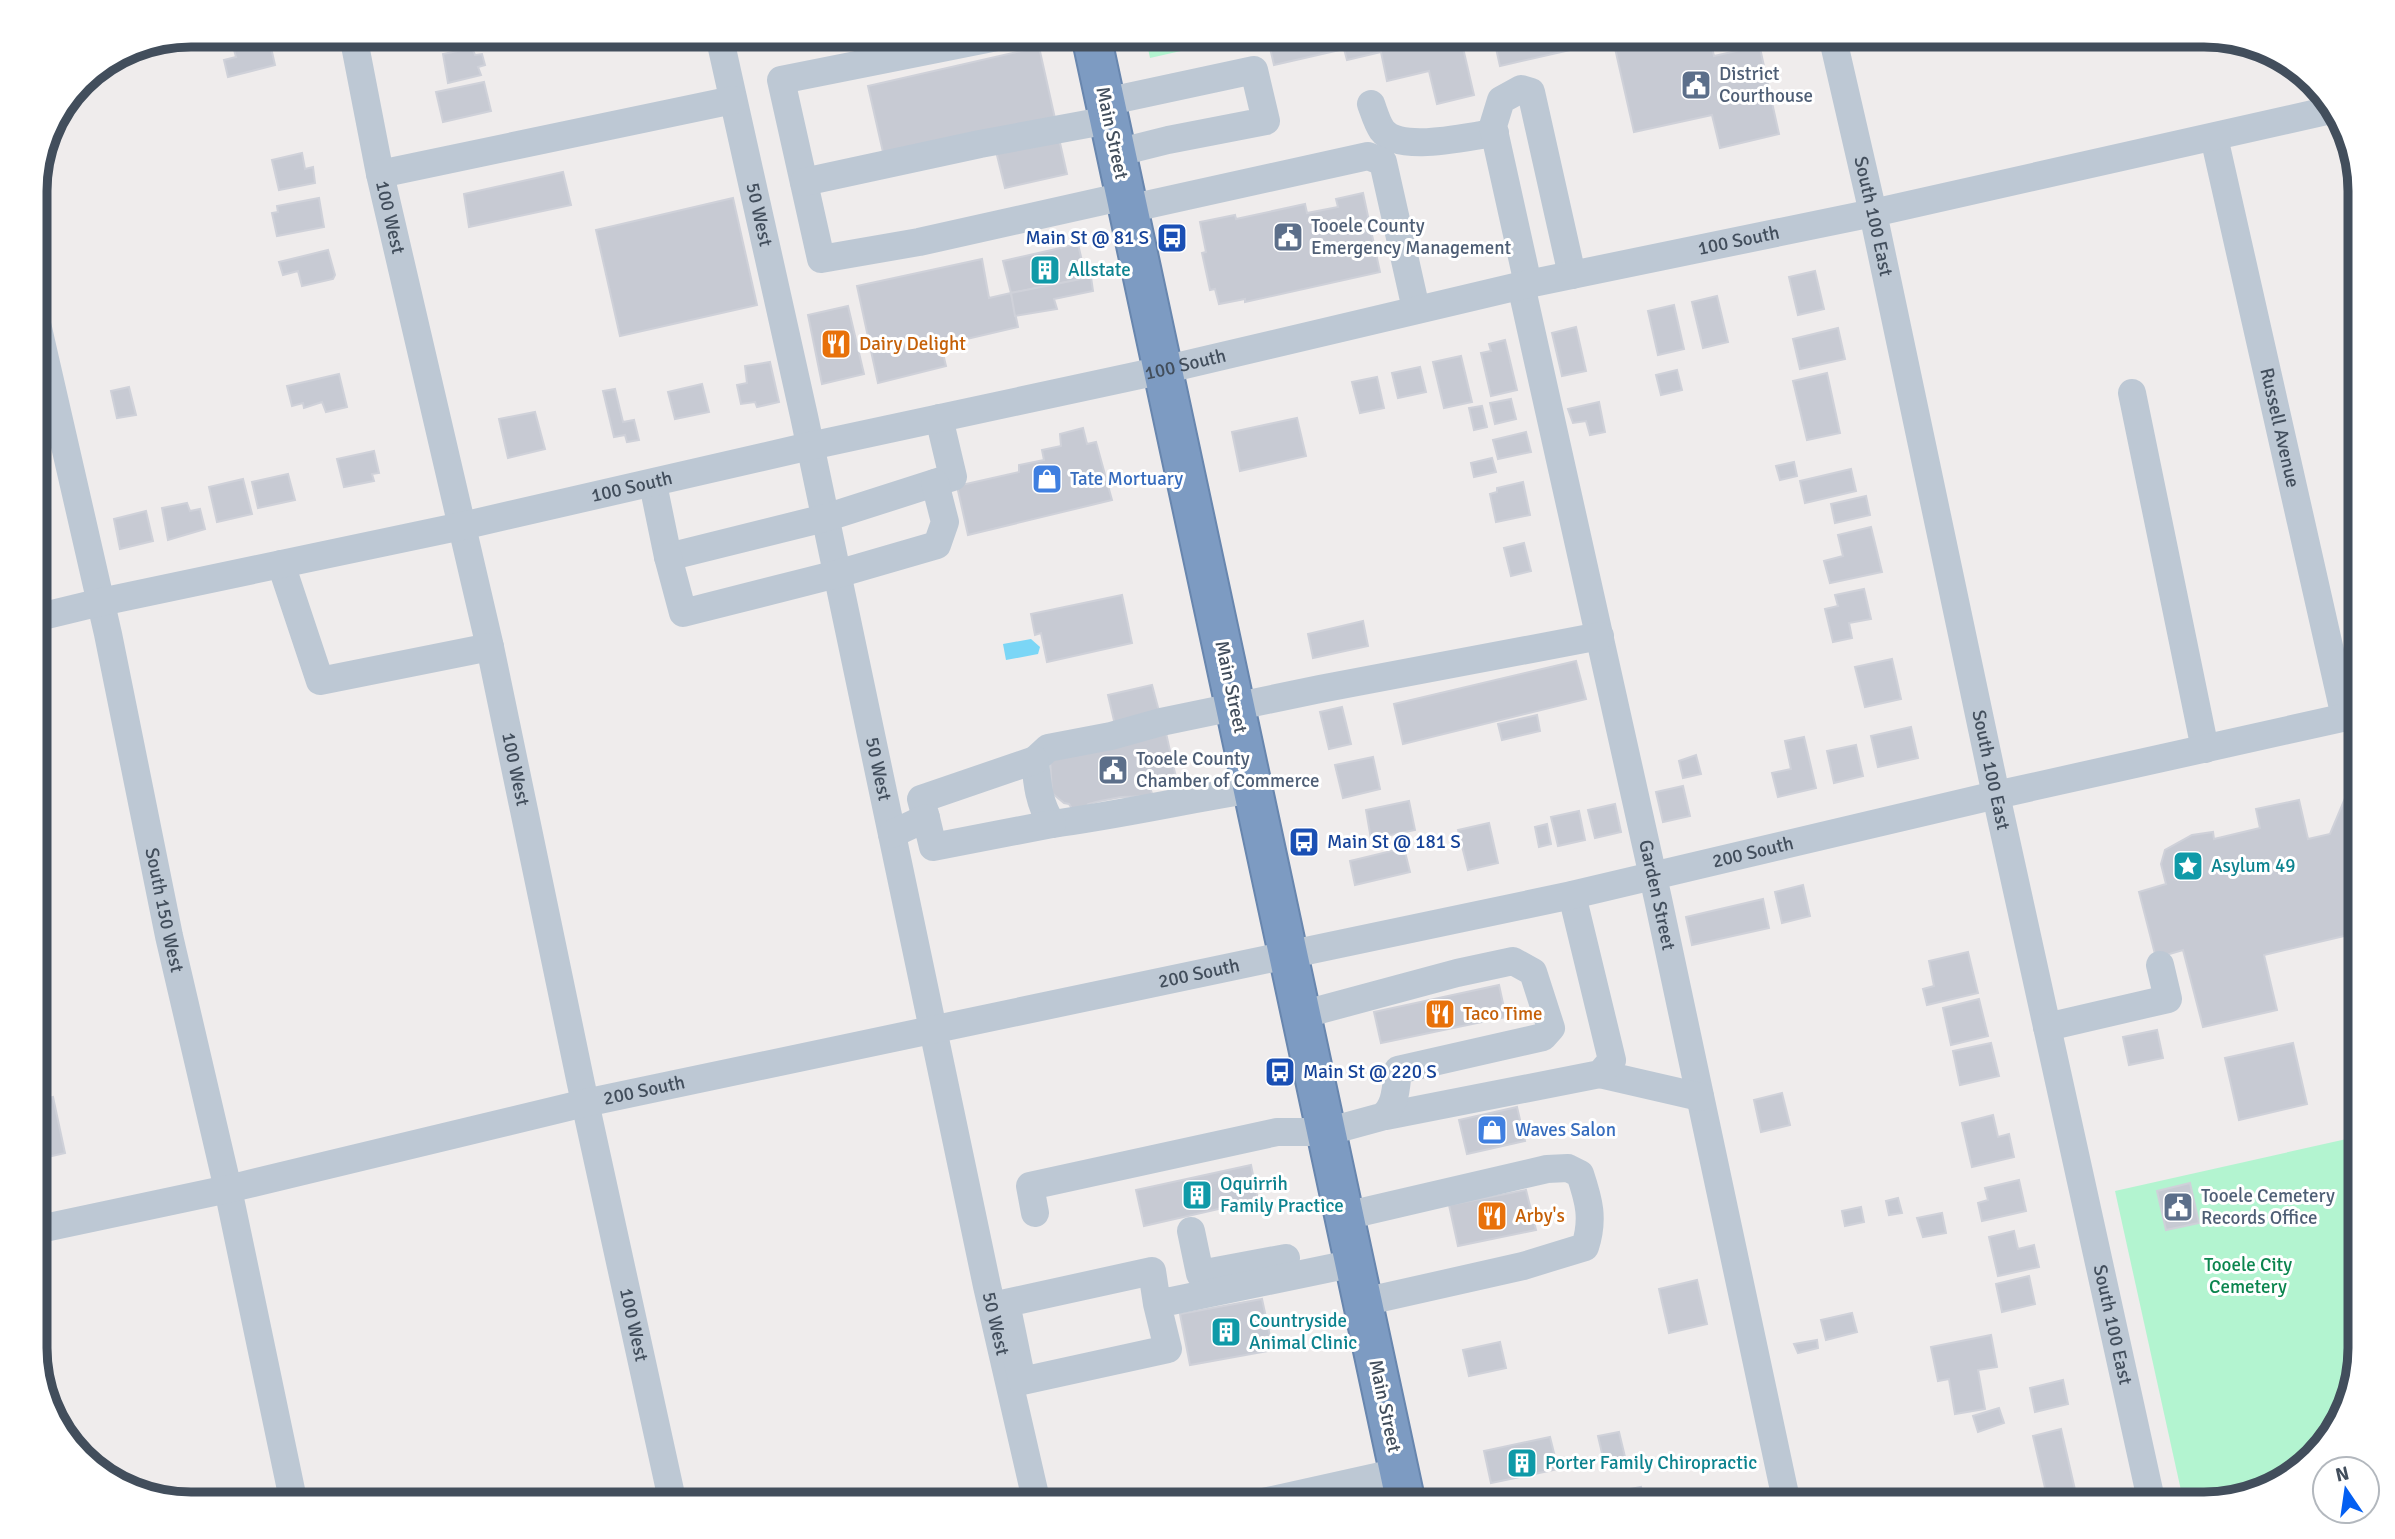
<svg xmlns="http://www.w3.org/2000/svg" width="2395" height="1539" font-family="Signika,sans-serif">
<rect width="100%" height="100%" fill="#efecec"/>
<g fill="#b3f4d0">
<polygon points="1145,35 1238,35 1238,38 1150,58"/>
<polygon points="2360,1136 2360,1348 2334,1434 2281,1483 2204,1504 2184,1504 2115,1191"/>
</g>
<polygon fill="#7bd6f6" points="1031,639 1040,647 1038,654 1006,660 1003,644"/>
<g fill="#c7cad3" stroke="#cfd1d9" stroke-width="2">
<polygon points="230,35 273,35 273,38 269,39 275,65 228,77 224,60 236,57"/>
<polygon points="851,35 953,35 856,56"/>
<polygon points="1267,35 1460,35 1474,95 1437,104 1429,71 1387,81 1381,52 1347,60 1344,49 1274,65"/>
<polygon points="1493,35 1576,35 1579,48 1500,66"/>
<polygon points="1612,35 1709,35 1714,56 1745,49 1743,42 1758,39 1779,134 1720,148 1712,115 1634,132"/>
<polygon points="1039,47 1056,123 885,161 868,86"/>
<polygon points="472,48 475,55 482,54 485,65 478,67 481,75 448,83 443,54"/>
<polygon points="484,82 491,111 443,122 436,92"/>
<polygon points="1058,134 1067,174 1005,188 995,147"/>
<polygon points="302,153 305,169 313,167 315,183 279,190 272,160"/>
<polygon points="563,172 571,205 469,227 464,194"/>
<polygon points="1363,193 1380,272 1245,302 1245,299 1219,304 1215,289 1210,290 1202,253 1206,252 1200,222 1235,215 1236,219 1305,204 1307,213 1338,207 1336,199"/>
<polygon points="319,198 324,227 277,236 272,213 278,212 277,206"/>
<polygon points="733,198 757,305 620,336 596,230"/>
<polygon points="1078,244 1086,278 1011,293 1003,261"/>
<polygon points="328,250 335,275 333,279 302,286 298,271 283,275 279,262"/>
<polygon points="982,259 989,298 1011,293 1018,327 941,345 946,366 878,383 857,286"/>
<polygon points="1815,271 1824,309 1798,315 1789,277"/>
<polygon points="1091,277 1093,291 1054,299 1057,309 1015,316 1011,293"/>
<polygon points="1717,296 1728,342 1703,348 1692,302"/>
<polygon points="1674,305 1684,349 1658,355 1648,311"/>
<polygon points="848,306 864,374 822,384 808,315"/>
<polygon points="1576,327 1586,371 1562,376 1552,333"/>
<polygon points="1838,328 1845,359 1800,369 1793,339"/>
<polygon points="1505,340 1517,390 1491,396 1481,353 1491,351 1489,344"/>
<polygon points="1461,356 1472,402 1444,408 1433,362"/>
<polygon points="770,362 779,402 757,407 755,402 741,404 737,385 747,383 745,366"/>
<polygon points="1420,367 1426,392 1398,398 1392,373"/>
<polygon points="1677,370 1682,390 1661,395 1656,375"/>
<polygon points="1827,373 1840,433 1807,440 1793,381"/>
<polygon points="339,374 347,407 326,412 322,402 304,408 303,403 292,406 287,386"/>
<polygon points="1377,377 1384,408 1360,413 1352,382"/>
<polygon points="702,384 709,412 675,419 668,392"/>
<polygon points="129,387 136,415 117,418 111,391"/>
<polygon points="615,389 623,422 634,420 639,440 627,442 625,435 614,437 603,391"/>
<polygon points="1511,399 1516,419 1495,424 1490,403"/>
<polygon points="1599,402 1605,432 1590,435 1586,421 1573,423 1568,409"/>
<polygon points="1482,406 1487,427 1474,430 1469,408"/>
<polygon points="535,412 545,449 508,458 499,419"/>
<polygon points="1297,418 1306,456 1240,471 1232,432"/>
<polygon points="1083,428 1087,444 1096,442 1112,500 968,535 957,486 1019,472 1019,465 1044,460 1042,450 1061,446 1060,434"/>
<polygon points="1526,432 1531,452 1498,459 1493,440"/>
<polygon points="374,451 379,473 372,474 374,481 344,487 337,459"/>
<polygon points="1492,458 1496,472 1474,477 1471,463"/>
<polygon points="1794,462 1797,476 1780,480 1776,466"/>
<polygon points="1851,469 1856,491 1805,503 1800,481"/>
<polygon points="288,474 295,500 258,508 252,482"/>
<polygon points="243,479 252,514 217,522 209,487"/>
<polygon points="1523,482 1530,515 1496,522 1490,494 1497,492 1497,488"/>
<polygon points="1866,496 1870,515 1835,523 1831,504"/>
<polygon points="187,503 190,511 200,509 205,529 168,540 162,508"/>
<polygon points="146,511 153,541 120,549 114,519"/>
<polygon points="1871,527 1882,572 1830,583 1824,561 1843,556 1838,535"/>
<polygon points="1524,543 1531,571 1511,576 1504,548"/>
<polygon points="1864,589 1871,619 1849,623 1852,638 1833,642 1825,609 1838,606 1835,595"/>
<polygon points="1122,595 1132,643 1047,662 1041,633 1035,635 1031,614"/>
<polygon points="1363,621 1368,646 1313,658 1308,634"/>
<polygon points="1892,659 1901,699 1865,707 1855,667"/>
<polygon points="1576,661 1586,699 1403,744 1394,704"/>
<polygon points="1152,685 1160,715 1115,725 1108,695"/>
<polygon points="1342,707 1351,744 1329,749 1320,712"/>
<polygon points="1537,715 1540,731 1502,740 1498,724"/>
<polygon points="1911,727 1918,758 1878,767 1871,736"/>
<polygon points="1166,733 1177,782 1150,788 1153,796 1121,797 1100,801 1088,804 1083,812 1073,810 1069,804 1064,803 1052,793 1050,758"/>
<polygon points="1804,737 1816,788 1778,797 1772,773 1791,769 1785,741"/>
<polygon points="1856,745 1863,776 1834,783 1827,751"/>
<polygon points="1696,755 1701,774 1683,778 1679,761"/>
<polygon points="1373,757 1380,789 1343,798 1335,765"/>
<polygon points="2351,784 2360,788 2360,945 2357,933 2264,955 2277,1010 2203,1027 2183,950 2156,958 2139,892 2166,884 2161,864 2165,850 2192,835 2213,832 2214,839 2260,828 2256,809 2299,800 2308,839 2330,834"/>
<polygon points="1683,786 1690,816 1663,822 1656,792"/>
<polygon points="1409,801 1415,830 1371,839 1366,810"/>
<polygon points="1615,804 1621,832 1595,838 1588,810"/>
<polygon points="1579,811 1585,840 1558,846 1551,817"/>
<polygon points="1489,823 1498,863 1468,870 1458,830"/>
<polygon points="1547,824 1551,844 1539,847 1535,827"/>
<polygon points="1404,848 1410,872 1355,885 1350,861"/>
<polygon points="1803,885 1810,916 1782,923 1775,892"/>
<polygon points="1763,899 1769,928 1692,945 1686,917"/>
<polygon points="1968,952 1978,993 1927,1005 1923,989 1934,986 1929,961"/>
<polygon points="1499,985 1506,1017 1381,1043 1374,1012"/>
<polygon points="1979,999 1988,1036 1951,1045 1943,1008"/>
<polygon points="2157,1030 2163,1058 2129,1065 2123,1037"/>
<polygon points="1991,1043 1999,1076 1960,1085 1953,1051"/>
<polygon points="2293,1043 2307,1104 2239,1120 2225,1058"/>
<polygon points="1782,1093 1790,1125 1761,1132 1754,1100"/>
<polygon points="53,1097 65,1153 35,1160 35,1101"/>
<polygon points="1517,1107 1525,1141 1467,1154 1459,1120"/>
<polygon points="1993,1115 1998,1137 2009,1134 2014,1157 1972,1167 1962,1123"/>
<polygon points="1251,1165 1258,1200 1144,1226 1136,1190"/>
<polygon points="2019,1180 2026,1211 1982,1221 1978,1203 1988,1200 1985,1188"/>
<polygon points="2190,1183 2199,1223 2166,1230 2157,1191"/>
<polygon points="1526,1190 1536,1230 1458,1246 1449,1205"/>
<polygon points="1898,1198 1902,1213 1889,1215 1886,1201"/>
<polygon points="1861,1207 1864,1222 1845,1226 1842,1211"/>
<polygon points="1942,1213 1946,1233 1923,1237 1917,1218"/>
<polygon points="2014,1231 2018,1249 2034,1245 2039,1267 1998,1276 1989,1237"/>
<polygon points="2029,1276 2035,1304 2002,1312 1996,1284"/>
<polygon points="1697,1280 1707,1324 1669,1333 1659,1289"/>
<polygon points="1262,1299 1273,1350 1190,1365 1180,1314"/>
<polygon points="1852,1313 1857,1332 1826,1340 1821,1320"/>
<polygon points="1991,1335 1997,1367 1978,1370 1985,1409 1955,1414 1949,1379 1938,1381 1931,1347"/>
<polygon points="1817,1340 1818,1348 1798,1353 1794,1344"/>
<polygon points="1500,1342 1506,1368 1469,1376 1463,1350"/>
<polygon points="2063,1380 2068,1404 2035,1412 2030,1388"/>
<polygon points="1999,1408 2004,1423 1978,1432 1973,1416"/>
<polygon points="2061,1429 2076,1494 2048,1501 2033,1436"/>
<polygon points="1619,1432 1626,1461 1605,1466 1598,1436"/>
<polygon points="1550,1437 1558,1469 1491,1483 1484,1451"/>
<polygon points="1641,1487 1645,1504 1602,1504 1600,1495"/>
</g>
<g fill="none" stroke-linecap="round" stroke-linejoin="round">
<g stroke="#6886ae" stroke-width="42">
<polyline id="highway" points="1091,35 1406,1504"/>
</g>
<g stroke="#bdc8d4" stroke-width="28">
<path id="s1" d="M353,35L380,174L490,647L581,1084L673,1504"/>
<path id="s2" d="M719,35L804,416L987,1286L1037,1504"/>
<polyline points="1007,35 781,80 821,259 919,242 1125,196"/>
<path id="s3" d="M1832,35L1873,213L1996,795L2152,1504"/>
<polyline points="1105,102 1254,70 1266,121 1168,140 1116,153"/>
<path d="M1371,104C1374,112 1377,123 1382,130C1400,154 1468,136 1495,133"/>
<path id="s4" d="M2214,137L2345,717"/>
<polyline points="380,174 733,100"/>
<polyline points="804,182 980,144 1109,120"/>
<polyline points="1128,209 1368,156 1383,162 1416,309"/>
<polyline points="1528,284 1493,126 1501,100 1521,89 1531,92 1572,275"/>
<path id="s5" d="M1521,285L1658,899L1787,1504"/>
<path id="s6" d="M35,315L108,634L169,936L228,1189L294,1504"/>
<polyline points="2132,393 2205,749"/>
<polyline points="653,484 668,557 825,518 953,477 939,418"/>
<polyline points="668,557 683,613 837,574 937,545 945,522 935,483"/>
<polyline points="281,564 320,681 490,647"/>
<path id="s7" d="M35,618L101,602L462,526L810,446L1163,370L1528,284L1873,213L2335,109"/>
<path d="M1253,789C1185,800 1119,815 1052,824C1039,804 1037,784 1035,760L1048,748L1111,736L1161,722L1320,689L1600,636"/>
<polyline points="926,818 921,799 1035,760"/>
<polyline points="892,834 926,818 933,847 1052,824"/>
<polyline points="2047,1027 2168,999 2160,965"/>
<polyline points="1600,1074 1700,1097"/>
<polyline points="1386,1116 1600,1074 1612,1060 1572,895"/>
<path d="M1035,1213L1030,1186L1277,1132H1326L1381,1117C1396,1109 1396,1086 1398,1070L1543,1037L1551,1028L1533,972L1513,961L1457,973L1301,1015"/>
<path d="M1345,1216L1547,1169L1568,1168L1580,1174C1589,1201 1594,1219 1585,1247L1523,1266L1363,1302"/>
<path id="s8" d="M35,1230L228,1189L585,1103L1572,895L1996,795L2360,714"/>
<polyline points="1191,1231 1200,1274 1286,1258"/>
<polyline points="1157,1304 1168,1349 1022,1381 1006,1303 1152,1271 1157,1304 1355,1263"/>
<polyline points="1254,1504 1399,1472"/>
</g>
<use href="#highway" stroke="#7d9bc2" stroke-width="38"/>
</g>
<defs>
<g id="civic-square" transform="scale(1.575)"><rect x="-9" y="-9" width="18" height="18" rx="4" fill="#5c6f8a" stroke="#fff"/><path d="M-.6-6.5H3V-4.5H.6V-3L4-1V1h2V6H-6V1h2V-1L-.6-3ZM-1.2 2.5V6h2.4V2.5Z" fill="#fff"/></g>
<g id="bus-square" transform="scale(1.575)"><rect x="-9" y="-9" width="18" height="18" rx="4" fill="#1a4fb4" stroke="#fff"/><path d="M-5-6H5V4H4V6H2V4H-2V6H-4V4H-5ZM-3.5-4V0h7V-4ZM-3.5 1.2v1.5H-2V1.2ZM2 1.2v1.5H3.5V1.2Z" fill="#fff"/></g>
<g id="building-square" transform="scale(1.575)"><rect x="-9" y="-9" width="18" height="18" rx="4" fill="#0f9aa8" stroke="#fff"/><path d="M-4-6H4V6H1V3H-1V6H-4ZM-2.5-4.3h1.7v1.8h-1.7ZM.8-4.3h1.7v1.8H.8ZM-2.5-1h1.7V.8h-1.7ZM.8-1h1.7V.8H.8Z" fill="#fff"/></g>
<g id="restaurant-square" transform="scale(1.575)"><rect x="-9" y="-9" width="18" height="18" rx="4" fill="#e8710a" stroke="#fff"/><path d="M-5-6h1v4h1v-4h1v4h1v-4h1v5L-1.5 .5V6h-2V.5L-5-1ZM5-6V6H3V1.5H1.5Q1.5-4 5-6Z" fill="#fff"/></g>
<g id="shop-square" transform="scale(1.575)"><rect x="-9" y="-9" width="18" height="18" rx="4" fill="#3f7fe0" stroke="#fff"/><path d="M-5-2.5h2.3a2.7 3.5 0 0 1 5.4 0H5L5.5 6h-11ZM-1.5-2.5h3a1.5 2.3 0 0 0-3 0Z" fill="#fff"/></g>
<g id="sight-square" transform="scale(1.575)"><rect x="-9" y="-9" width="18" height="18" rx="4" fill="#0f9aa8" stroke="#fff"/><path d="M0-6L1.8-2.2L6-1.7L2.9 1.2L3.7 5.4L0 3.3L-3.7 5.4L-2.9 1.2L-6-1.7L-1.8-2.2Z" fill="#fff"/></g>
</defs>
<g fill-rule="evenodd">
<use href="#civic-square" x="1696" y="85"/>
<use href="#civic-square" x="1288" y="237"/>
<use href="#bus-square" x="1172" y="238"/>
<use href="#building-square" x="1045" y="270"/>
<use href="#restaurant-square" x="836" y="344"/>
<use href="#shop-square" x="1047" y="479"/>
<use href="#civic-square" x="1113" y="770"/>
<use href="#bus-square" x="1304" y="842"/>
<use href="#sight-square" x="2188" y="866"/>
<use href="#restaurant-square" x="1440" y="1014"/>
<use href="#bus-square" x="1280" y="1072"/>
<use href="#shop-square" x="1492" y="1130"/>
<use href="#building-square" x="1197" y="1195"/>
<use href="#civic-square" x="2178" y="1207"/>
<use href="#restaurant-square" x="1492" y="1216"/>
<use href="#building-square" x="1226" y="1332"/>
<use href="#building-square" x="1522" y="1463"/>
</g>
<g text-anchor="middle" dominant-baseline="central" stroke-width="6" stroke-linejoin="round" paint-order="stroke">
<g font-size="19" fill="#4e5e75" stroke="#fff" text-anchor="start">
<text x="1719" y="74">District<tspan x="1719" dy="22">Courthouse</tspan></text>
<text x="1311" y="226">Tooele County<tspan x="1311" dy="22">Emergency Management</tspan></text>
<text x="1136" y="759">Tooele County<tspan x="1136" dy="22">Chamber of Commerce</tspan></text>
<text x="2201" y="1196">Tooele Cemetery<tspan x="2201" dy="22">Records Office</tspan></text>
</g>
<g font-size="19" fill="#424e5c" stroke="#fff">
<text transform="translate(1112 133) rotate(78)">Main Street</text>
<text stroke="none"><textPath href="#s2" startOffset="184">50 West</textPath></text>
<text stroke="none"><textPath href="#s3" startOffset="186">South 100 East</textPath></text>
<text stroke="none"><textPath href="#s1" startOffset="186">100 West</textPath></text>
<text stroke="none"><textPath href="#s7" startOffset="1745">100 South</textPath></text>
<text stroke="none"><textPath href="#s7" startOffset="1178">100 South</textPath></text>
<text stroke="none"><textPath href="#s4" startOffset="298">Russell Avenue</textPath></text>
<text stroke="none"><textPath href="#s7" startOffset="611">100 South</textPath></text>
<text transform="translate(1231 687) rotate(78)">Main Street</text>
<text stroke="none"><textPath href="#s1" startOffset="752">100 West</textPath></text>
<text stroke="none"><textPath href="#s2" startOffset="751">50 West</textPath></text>
<text stroke="none"><textPath href="#s3" startOffset="752">South 100 East</textPath></text>
<text stroke="none"><textPath href="#s8" startOffset="1759">200 South</textPath></text>
<text stroke="none"><textPath href="#s5" startOffset="625">Garden Street</textPath></text>
<text stroke="none"><textPath href="#s6" startOffset="609">South 150 West</textPath></text>
<text stroke="none"><textPath href="#s8" startOffset="1192">200 South</textPath></text>
<text stroke="none"><textPath href="#s8" startOffset="625">200 South</textPath></text>
<text stroke="none"><textPath href="#s1" startOffset="1320">100 West</textPath></text>
<text stroke="none"><textPath href="#s2" startOffset="1318">50 West</textPath></text>
<text stroke="none"><textPath href="#s3" startOffset="1320">South 100 East</textPath></text>
<text transform="translate(1385 1406) rotate(78)">Main Street</text>
</g>
<g font-size="19" fill="#164399" stroke="#fff" text-anchor="start">
<text x="1149" y="238" text-anchor="end">Main St @ 81 S</text>
<text x="1327" y="842">Main St @ 181 S</text>
<text x="1303" y="1072">Main St @ 220 S</text>
</g>
<g font-size="19" fill="#0d838f" stroke="#fff" text-anchor="start">
<text x="1068" y="270">Allstate</text>
<text x="2211" y="866">Asylum 49</text>
<text x="1220" y="1184">Oquirrih<tspan x="1220" dy="22">Family Practice</tspan></text>
<text x="1249" y="1321">Countryside<tspan x="1249" dy="22">Animal Clinic</tspan></text>
<text x="1545" y="1463">Porter Family Chiropractic</text>
</g>
<g font-size="19" fill="#c56008" stroke="#fff" text-anchor="start">
<text x="859" y="344">Dairy Delight</text>
<text x="1463" y="1014">Taco Time</text>
<text x="1515" y="1216">Arby's</text>
</g>
<g font-size="19" fill="#366cbe" stroke="#fff" text-anchor="start">
<text x="1070" y="479">Tate Mortuary</text>
<text x="1515" y="1130">Waves Salon</text>
</g>
<g font-size="19" fill="#0b854e" stroke="#fff">
<text x="2248" y="1265">Tooele City<tspan x="2248" dy="22">Cemetery</tspan></text>
</g>
</g>
<path d="M0 0H2395V1539H0ZM191 47H2204A144 144 0 0 1 2348 191V1348A144 144 0 0 1 2204 1492H191A144 144 0 0 1 47 1348V191A144 144 0 0 1 191 47Z" fill="#fff" fill-rule="evenodd"/>
<path fill="none" stroke="#424e5c" stroke-width="9" d="M191 47H2204A144 144 0 0 1 2348 191V1348A144 144 0 0 1 2204 1492H191A144 144 0 0 1 47 1348V191A144 144 0 0 1 191 47Z"/>
<g transform="translate(2346 1490) rotate(347)"><circle r="33" fill="#ffffff" stroke="#b3b8be" stroke-width="2"/>
<path d="M0-5L12 26L0 18L-12 26Z" fill="#035ff2"/>
<text y="-10" font-size="19" font-weight="bold" text-anchor="middle" fill="#424e5c">N</text>
</g>
</svg>
